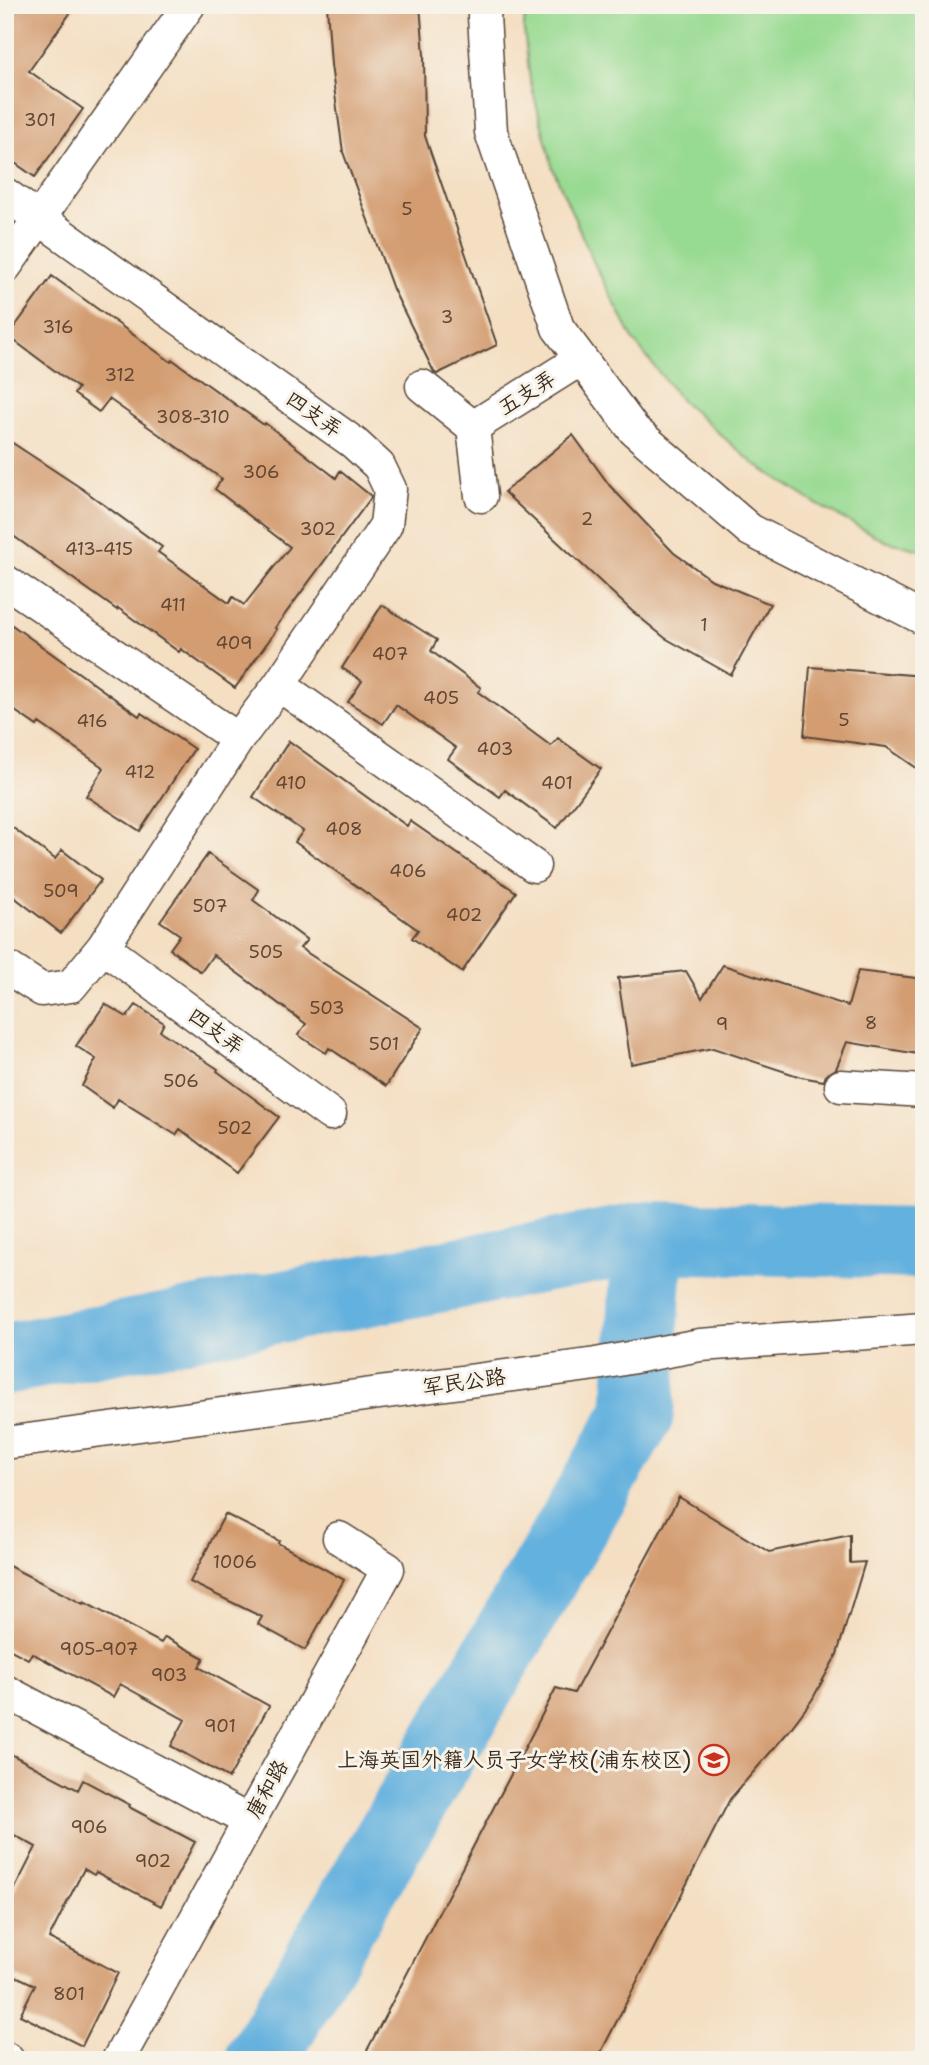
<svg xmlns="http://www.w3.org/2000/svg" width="929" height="2065" font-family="'Shantell Sans','LXGW WenKai TC',sans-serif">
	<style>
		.green { fill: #97da91; stroke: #698258; stroke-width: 2 }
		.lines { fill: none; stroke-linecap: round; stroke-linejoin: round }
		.river { stroke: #64b1de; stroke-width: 72 }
		.building { fill: #d39c71 }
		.street-casing { stroke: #574537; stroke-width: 35 }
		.street { stroke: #fff; stroke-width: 32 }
		.labels { text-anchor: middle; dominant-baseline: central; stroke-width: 6; stroke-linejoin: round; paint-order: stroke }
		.number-label { font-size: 18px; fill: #614633 }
		.street-label { font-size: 21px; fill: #3b2a1e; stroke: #f7f3e8 }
		.poi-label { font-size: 21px; fill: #3b2a1e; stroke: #f7f3e8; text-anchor: end }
	</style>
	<rect width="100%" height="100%" fill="#f7f3e8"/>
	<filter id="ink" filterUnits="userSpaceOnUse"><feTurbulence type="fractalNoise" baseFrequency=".0143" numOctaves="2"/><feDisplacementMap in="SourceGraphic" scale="14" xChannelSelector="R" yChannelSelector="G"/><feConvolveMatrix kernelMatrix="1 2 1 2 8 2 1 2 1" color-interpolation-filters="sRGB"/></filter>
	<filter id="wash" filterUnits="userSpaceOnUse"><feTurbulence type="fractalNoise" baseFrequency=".00686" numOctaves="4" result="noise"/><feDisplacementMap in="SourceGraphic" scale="28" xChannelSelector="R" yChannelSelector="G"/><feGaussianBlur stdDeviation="1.57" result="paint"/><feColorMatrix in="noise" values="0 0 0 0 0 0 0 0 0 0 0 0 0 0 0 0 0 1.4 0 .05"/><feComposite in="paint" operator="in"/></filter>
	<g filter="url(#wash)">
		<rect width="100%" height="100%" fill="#f4dfc3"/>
		<path class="green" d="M525 5H924L921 417 924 421V551L885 541 816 504 753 463 681 400 634 341 594 263 553 169 530 80 524 30Z"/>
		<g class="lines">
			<path class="river" d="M5 1359 648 1237 924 1243
				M261 2060 638 1414 648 1237"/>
		</g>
		<g id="blocks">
			<path class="building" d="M5 5H76L29 71 83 109 35 177 5 156Z
				M327 5H420L424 55 425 136 497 345 437 374 434 372 393 289 343 152 331 65Z
				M52 276 171 362 173 360 264 425 265 423 336 478 340 471 371 496 370 499 275 628 277 629 235 688 181 649 179 652 118 608 117 610 5 530V438L81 488 162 547 158 552 229 603 233 597 244 605 290 547 215 489 222 479 109 399 99 412 74 394 78 388 8 336Z
				M573 435 610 486 674 553 712 580 770 604 731 675 665 638 632 611 504 492Z
				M382 605 437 640 431 651 481 688 478 692 551 746 558 738 601 769 557 828 505 790 500 797 448 759 456 748 396 705 383 724 348 702 362 681 342 668Z
				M5 620 139 716 141 713 194 749 140 831 86 796 104 768 39 723 37 726 5 704Z
				M810 667 924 676V773L886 747 804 736Z
				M289 741 407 826 410 821 484 872 485 871 516 892 462 972 412 938 418 930 295 842 303 831 253 797Z
				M5 822 55 859 62 850 101 880 61 933 5 890Z
				M208 854 259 890 253 900 307 940 300 948 423 1028 386 1086 329 1048 326 1053 298 1035 306 1024 213 955 201 972 170 949 180 935 160 921Z
				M723 965 848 1006 858 971 924 979V1055L847 1042 836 1069 826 1075 824 1081 801 1077 713 1048 631 1064 618 978 686 971 702 998Z
				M105 1004 127 1017 136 1005 164 1023 160 1031 218 1069 217 1071 279 1117 237 1173 180 1129 176 1135 118 1099 113 1108 82 1086 96 1059 76 1046Z
				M679 1497 769 1552 850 1535V1563L865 1562 837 1654 812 1700 788 1732 730 1799 597 2060H362L556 1688 574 1693Z
				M225 1514 279 1541 278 1543 344 1580 305 1650 258 1624 262 1617 190 1582Z
				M5 1564 83 1604 84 1602 161 1643 165 1637 204 1658 199 1667 269 1706 229 1778 171 1746 185 1720 120 1684 113 1697 32 1653 28 1659 5 1647Z
				M5 1751 78 1790 83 1780 130 1805 129 1807 195 1842 161 1906 96 1872 94 1875 84 1869 49 1938 118 1973 82 2046 20 2015 35 1985 5 1971V1908L36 1847 5 1830Z"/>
		</g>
	</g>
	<g filter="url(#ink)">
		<use href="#blocks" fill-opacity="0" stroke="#574537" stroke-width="2"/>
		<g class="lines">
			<g class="street-casing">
				<path id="street" d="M486 5 484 16 491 132 558 328 634 430 750 530 924 619
					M5 194 354 443 379 466 390 489 386 525 279 685 238 739 103 947 71 986 42 990 5 966
					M5 267 189 5
					M422 386 473 427 481 496
					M473 427 581 359
					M5 581 238 739
					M279 685 534 866
					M103 947 330 1114
					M841 1086 924 1091
					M5 1443 596 1364 700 1345 924 1329
					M5 1691 249 1821
					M5 2058 8 2060
					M118 2060 388 1569 339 1538"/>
			</g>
			<use href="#street" class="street"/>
		</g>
	</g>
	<defs>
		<g id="school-ring" transform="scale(1.575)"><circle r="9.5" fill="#f7f3e8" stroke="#c8321e" stroke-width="1.5"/><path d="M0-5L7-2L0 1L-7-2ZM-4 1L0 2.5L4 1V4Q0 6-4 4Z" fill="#c8321e"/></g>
	</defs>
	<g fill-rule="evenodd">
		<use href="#school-ring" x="714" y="1760"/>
	</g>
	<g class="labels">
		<g class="number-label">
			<text x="40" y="120">301</text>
			<text x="407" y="209">5</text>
			<text x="447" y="317">3</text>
			<text x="58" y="327">316</text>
			<text x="120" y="375">312</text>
			<text x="193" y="417">308-310</text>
			<text x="261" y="472">306</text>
			<text x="587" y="519">2</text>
			<text x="318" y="529">302</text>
			<text x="99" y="549">413-415</text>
			<text x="173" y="605">411</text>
			<text x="704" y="625">1</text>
			<text x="234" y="643">409</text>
			<text x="390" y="654">407</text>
			<text x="441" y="698">405</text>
			<text x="844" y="720">5</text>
			<text x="92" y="721">416</text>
			<text x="495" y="749">403</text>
			<text x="140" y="772">412</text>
			<text x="291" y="783">410</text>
			<text x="557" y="783">401</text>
			<text x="344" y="829">408</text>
			<text x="408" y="871">406</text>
			<text x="61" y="891">509</text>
			<text x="210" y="906">507</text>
			<text x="464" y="915">402</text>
			<text x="266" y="952">505</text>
			<text x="327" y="1008">503</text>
			<text x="871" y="1023">8</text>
			<text x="722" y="1024">9</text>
			<text x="384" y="1044">501</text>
			<text x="181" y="1081">506</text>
			<text x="235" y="1128">502</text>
			<text x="235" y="1562">1006</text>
			<text x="99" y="1649">905-907</text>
			<text x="169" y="1675">903</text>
			<text x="220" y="1726">901</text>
			<text x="89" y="1827">906</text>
			<text x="153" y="1861">902</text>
			<text x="69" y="1994">801</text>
		</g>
		<g class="street-label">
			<text transform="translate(527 393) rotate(-32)">五支弄</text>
			<text transform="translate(314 414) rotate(35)">四支弄</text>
			<text transform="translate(216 1031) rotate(36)">四支弄</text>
			<text transform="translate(464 1382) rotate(-8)">军民公路</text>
			<text transform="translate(267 1789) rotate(-61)">唐和路</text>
		</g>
		<g class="poi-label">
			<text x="691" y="1760">上海英国外籍人员子女学校(浦东校区)</text>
		</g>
	</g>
	<rect width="929" height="2065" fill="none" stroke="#f7f3e8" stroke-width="28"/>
</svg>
